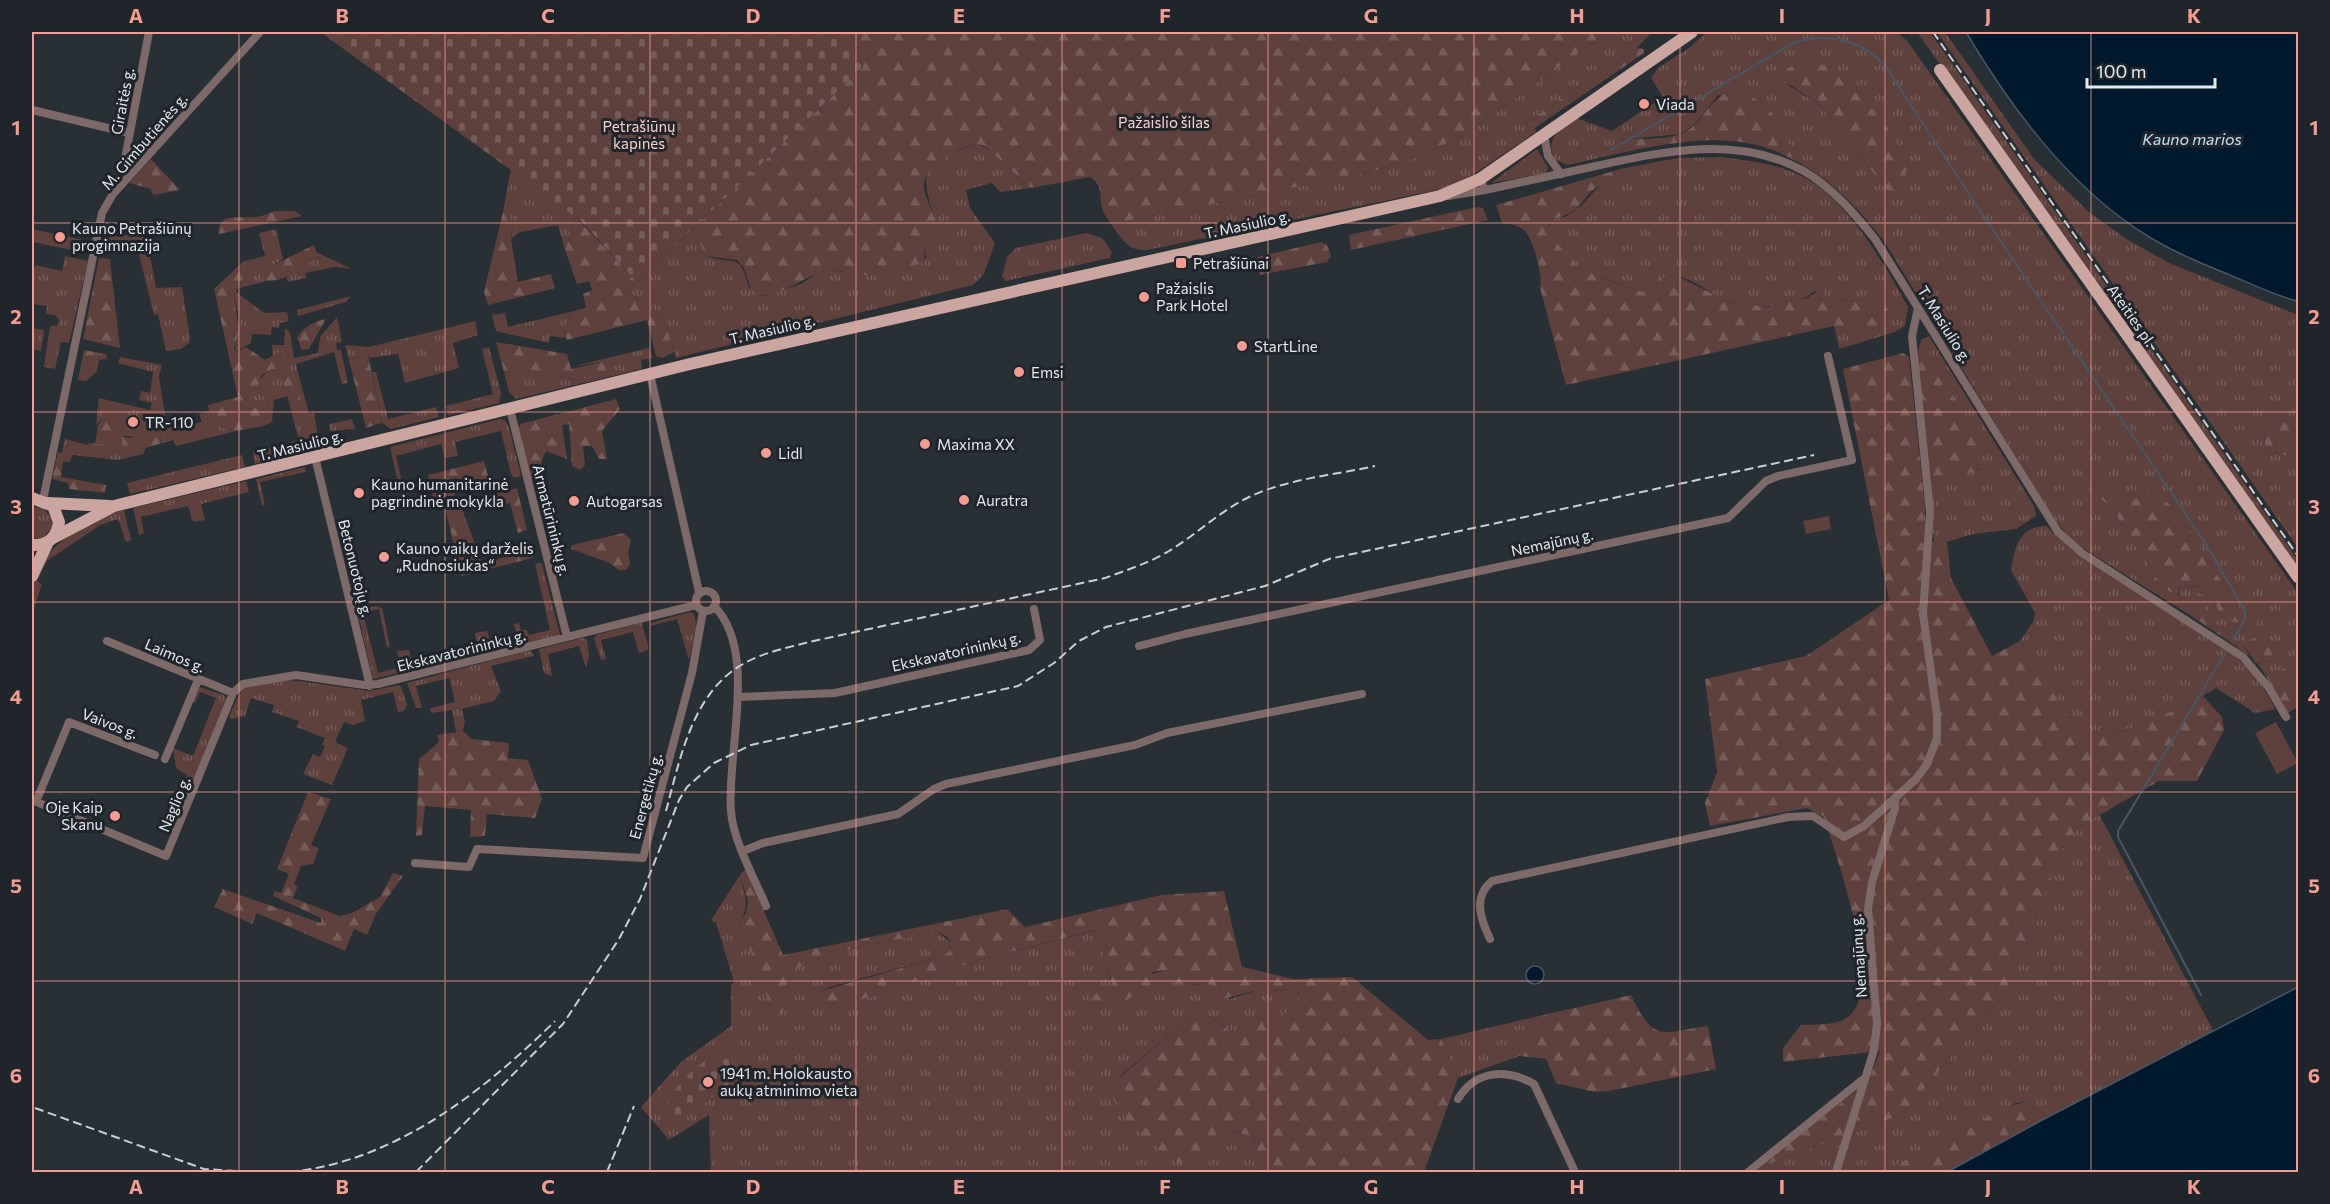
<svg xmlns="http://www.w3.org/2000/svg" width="2330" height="1204" font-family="Commissioner,sans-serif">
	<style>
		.grass { fill: url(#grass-tufts); fill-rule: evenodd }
		.forest { fill: url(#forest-firs) }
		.cemetery { fill: url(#cemetery-stones) }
		.pitch { fill: #5e403c }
		.water { fill: #00192d; stroke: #455767; stroke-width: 1.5 }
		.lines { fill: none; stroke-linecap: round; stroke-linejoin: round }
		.stream { stroke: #455767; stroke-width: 2 }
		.minor { stroke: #7d6a68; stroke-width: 8 }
		.primary { stroke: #cba5a0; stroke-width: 12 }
		.rail { stroke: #cacfd3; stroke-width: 2; stroke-dasharray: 9 4.5; stroke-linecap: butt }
		.grid { fill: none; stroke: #f59c92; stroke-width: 1.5; stroke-opacity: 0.55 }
		.poi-dot { fill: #f59c92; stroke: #1f252b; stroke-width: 2 }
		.labels { text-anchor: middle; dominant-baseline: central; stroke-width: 6; stroke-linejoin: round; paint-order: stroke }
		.street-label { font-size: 15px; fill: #e5e9ed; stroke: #1f252b }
		.poi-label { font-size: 15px; fill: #e5e9ed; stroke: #1f252b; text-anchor: start }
		.park-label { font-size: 15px; fill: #fcd0ca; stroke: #1f252b }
		.water-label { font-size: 16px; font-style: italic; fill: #bfe0fb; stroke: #1f252b }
		.neatline { fill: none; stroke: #f59c92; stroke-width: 2 }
		.grid-label { font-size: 20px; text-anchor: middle; font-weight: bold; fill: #f59c92 }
	</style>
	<defs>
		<pattern id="grass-tufts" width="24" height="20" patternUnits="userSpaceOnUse" patternTransform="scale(1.5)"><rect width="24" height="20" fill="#5e403c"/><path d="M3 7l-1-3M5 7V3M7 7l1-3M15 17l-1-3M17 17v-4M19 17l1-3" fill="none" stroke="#755c58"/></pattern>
		<pattern id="forest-firs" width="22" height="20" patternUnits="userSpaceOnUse" patternTransform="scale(1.5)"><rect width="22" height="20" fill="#5e403c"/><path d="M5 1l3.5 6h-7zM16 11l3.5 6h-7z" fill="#755c58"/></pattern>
		<pattern id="cemetery-stones" width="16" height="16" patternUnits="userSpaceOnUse" patternTransform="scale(1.5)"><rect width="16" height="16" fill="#5e403c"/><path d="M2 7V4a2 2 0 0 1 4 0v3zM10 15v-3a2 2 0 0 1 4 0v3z" fill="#755c58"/></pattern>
	</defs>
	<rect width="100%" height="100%" fill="#282f35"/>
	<path class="grass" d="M1608 32H1652L1637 48 1527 122 1528 127 1535 128 1536 132 1468 178 1442 189 1147 250C1127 251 1122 239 1111 224L1371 172 1412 159 1461 137Z
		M1707 32H1897L1908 42 2298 593V686L2285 668 2266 676 2257 663 2280 660 2242 643 2250 657 2227 640 2229 633 2191 609 2193 617 2092 554 2069 538 2052 516 1884 241C1857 207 1831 179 1792 159 1790 135 1775 119 1760 101L1718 95 1694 125 1680 134 1619 140 1614 143 1616 154 1568 165 1554 159C1545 137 1560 130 1576 118L1612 131 1663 97 1651 78 1658 68 1689 48ZM1783 82 1887 127 1894 199 1820 105ZM2135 500 2172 506 2240 609 2258 618 2223 620 2207 587 2180 586 2179 596 2152 580 2156 576 2111 507Z
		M1917 32H1930L2298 560V567Z
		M1937 32H1945L2034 159 2089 212 2125 238 2169 263 2298 315V419L2272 425 2264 437 2266 452 2298 457V548Z
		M976 144C992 146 1014 177 1031 188L1000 192 992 183 966 190 970 208 995 243 984 274 973 285 676 358 664 318 624 289 637 282 693 229 706 256C734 266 740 250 749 288L762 296 801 284 819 272 831 270 867 275 926 259 925 245 938 226C919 174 917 163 976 144Z
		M1537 149 1548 168 1546 173 1491 183Z
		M1721 157C1745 160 1770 163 1793 172 1844 192 1883 262 1908 307L1905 326 1895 332 1839 349 1836 334 1856 329H1884L1873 300 1826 301 1815 291C1795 308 1754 310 1729 302 1712 296 1693 277 1674 276 1661 276 1652 285 1642 292L1583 271 1561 252 1548 227 1554 219 1567 216 1582 205 1600 185 1611 183 1629 169 1624 168 1678 158Z
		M511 168 576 217 565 250 558 225 520 232 511 239 513 222 503 212Z
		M32 229 88 241 85 253 33 242 32 245Z
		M276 229 283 259 269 267 263 279 267 281 239 288 245 276 250 260 265 256 259 233Z
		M146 233 156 288 182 287 190 338 189 343 181 349 166 351 158 314 154 315 136 242 100 249 103 238Z
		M1086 233 1102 238 1112 252 1110 258 1006 281 1002 277 1007 257 1016 248Z
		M316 252 352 269 335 267 305 273 306 278 288 282 286 277 317 257Z
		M65 256 88 261 69 343 61 342 55 369 44 367 50 326 58 325 59 320 55 315 46 314 47 306 32 304V275L35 265 62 271Z
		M236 292 264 313 287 312 289 321 280 323 279 328 272 327 271 335 252 334 251 343 235 352 239 317 234 295Z
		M351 296 346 302 298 316 297 310Z
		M570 312 571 317 563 329 566 338 550 336 549 343 513 335 520 324Z
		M337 317 342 342 336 343 337 350H341L348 383 342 384 334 352 296 364 309 414 314 413 318 437 307 441V449L255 464 253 452 299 440 289 403 297 399 281 352 273 356 272 345H284L285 328 290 332 294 358 318 353 320 337Z
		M475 321 478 335 453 343 459 368 405 383 398 354 369 358 368 354 349 360 345 345 369 347Z
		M32 328 44 330 41 351 32 349Z
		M1929 336 2034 506 2036 516 2016 529 1973 534 1947 542H1934L1928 476 1968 474 1980 469 1922 339Z
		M489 347 501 393 499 403 448 415 446 406 493 394 482 349Z
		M649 348 653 358 641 360 642 369 516 399 509 392 504 372 528 369 576 380 606 361 570 367Z
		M94 352 106 354 107 359 99 360 97 371 86 381Z
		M120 357 162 365 159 376 167 428 202 422 236 431 176 446 173 440 162 443 160 431C127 439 129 442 104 418L96 425 99 398 150 410 152 403 139 400 141 391 150 393 153 372 118 363Z
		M272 369 280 370 288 396 274 400 272 422 264 426 269 404 265 398 257 407 247 409 240 405C253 394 258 377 272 369Z
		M372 372H376L388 419 436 407 439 417 391 429 382 423Z
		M352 419 355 429 330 431 329 424Z
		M500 419 505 420 509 427 521 476 514 478 511 474 501 431 455 442 458 456 445 458 441 444 396 456 408 508 403 504 390 447Z
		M65 439 88 445V443L112 444 123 439 121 451 146 448 143 454 118 460 72 455 70 462 56 461 58 452 62 453Z
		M242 455 245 467 130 494 127 483Z
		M305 467 306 472 260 482 265 505 262 506 256 479Z
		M246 481 249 492 201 504 205 520 193 522 188 506 141 517 144 533 139 535 133 508Z
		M32 507 43 508 52 518V528L43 538H32Z
		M124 510 131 540 126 542 118 519 100 525 47 561 37 581 42 584 32 615C32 606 30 595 32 587 38 548 89 518 124 510Z
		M2046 526 2073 551 2236 657C2253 672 2265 688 2275 709L2255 713 2216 688C2192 703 2122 738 2094 736 2086 735 2080 730 2073 726L2020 641 2033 622 2035 613 2011 570C2015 549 2018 526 2046 526Z
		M540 563 542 564 560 635 373 679 357 610 376 606 382 608 390 646 387 648 379 609 363 613 378 673 401 667 397 651 409 650 412 663 478 647 475 633 487 631 491 644 517 637 514 624 519 623 521 630H527L529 635 550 630 535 564Z
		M690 612 694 614 697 627 689 660 677 619 651 626 650 623Z
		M642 623 649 649 639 653 633 632 601 640 606 659 601 660 594 639 596 635Z
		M583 638 587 640 589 656 586 668 579 646 548 654 552 676 544 673 539 649Z
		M527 651H531L534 656 491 666 501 691 494 701 462 709 465 722 463 731 456 732 452 710 431 713 430 708 455 702 449 678 416 686 422 708H416L407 683Z
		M290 680 370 691 398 685 401 686 407 705 404 711 398 712 393 692 361 700 365 721 353 725 344 722 335 742 348 748 332 785 303 774 313 754 320 757 325 746 322 745 325 738 296 727 299 721 272 712 274 705 251 698 245 716 231 719 229 716 242 689 252 685Z
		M199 687 224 695 226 699 186 798 182 792 187 775 176 768 173 748 193 756 216 698 200 692 195 703 192 702Z
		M2099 814 2214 1032 2048 1117 2027 1102 2016 1103 1883 1172H1760L1758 1168 1903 1114 2008 989 2062 850 2077 828Z
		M740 875C745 896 751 907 738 925L757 965 772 1013 778 1015 783 1011C783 998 784 982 794 972 812 953 910 937 938 932L951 943 950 950 944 956 830 987 821 991 817 998 834 1009 976 961 1096 930 1104 933 1107 942 1103 959 1112 985 1167 970 1186 985 1211 984 1217 995 1230 999 1258 990 1297 991 1298 1001C1287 1017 1275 1018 1257 1017L1240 1033H1235L1204 1013 1194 1014 1120 1076 1105 1077 1229 1131 1255 1137 1259 1172H711L709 1115 669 1140 641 1107 681 1062 731 1026V985L734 982 716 923 711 920Z
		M1535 1017 1532 1032 1520 1056 1458 1078 1441 1039Z"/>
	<path class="forest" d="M851 32H1608L1461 137 1412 159 1371 172 1111 224C1109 220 1104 215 1103 211 1098 198 1105 186 1090 177L1031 188C1020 180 988 147 982 145 973 143 959 149 952 154 911 180 923 186 938 226L936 232 925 245 924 263C906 267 882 276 864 275 849 274 832 266 818 273 797 282 777 298 753 295L744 268 737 260 706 256 693 229 863 67Z
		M1637 48 1644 49V53L1535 128 1528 127 1527 122Z
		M1810 63 1833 66 1843 73 1887 127 1907 161 1903 201 1894 199 1820 105 1781 79C1784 65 1798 64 1810 63Z
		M1733 90C1741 93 1752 96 1759 101 1776 113 1791 139 1792 159 1737 128 1673 142 1616 154L1614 143 1619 140C1636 138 1666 140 1680 134 1703 126 1705 100 1733 90Z
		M151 159 180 190 153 195 151 189 129 183Z
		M1624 168 1629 169 1630 176 1626 182 1618 186C1612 184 1605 182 1599 186 1580 197 1584 212 1554 219L1548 226C1571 274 1596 275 1642 292L1662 277 1677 276 1731 303 1768 307 1807 298 1822 289 1826 301 1873 300 1888 309 1884 329H1856L1836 334 1834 326 1566 385 1540 288C1543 276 1534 240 1524 230 1518 225 1509 224 1502 223L1496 205Z
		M1477 207 1483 208 1488 220 1351 250 1349 235Z
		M275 211H295L302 216 219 234C216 211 242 219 256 217 263 216 269 213 275 211Z
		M503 212 513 222 511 239 518 282 551 274 555 288 488 305 484 292Z
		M576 217 637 282 625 290 664 318 674 352 662 358 656 356 647 320 567 340 563 329 571 317 570 312 586 308 583 294 592 290 589 281 577 284 565 250Z
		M1321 242 1327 245 1331 256 1327 262 1260 275 1257 257Z
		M314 245 318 257C303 266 280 287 262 279L269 267Z
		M99 258 110 259 120 348 83 339Z
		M250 260 245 276 234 295 239 332 234 349 236 352 246 347 265 360 281 351 287 359 298 399 289 403 280 370 272 369 262 375 256 389 240 405 247 409 257 407 265 398 269 404 264 426 236 431 202 422 199 414 209 411 208 405 238 397 214 289 244 261Z
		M505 313 508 327 520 324 513 335 496 331 492 315Z
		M326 319 309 349 302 350 297 338C302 328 314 321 326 319Z
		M1922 339 1980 445 1983 464C1973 479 1945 475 1928 476 1926 452 1911 355 1922 339Z
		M496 342 567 354 571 369 606 361 609 373 576 380 528 369 504 372Z
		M84 350 94 352 86 381 78 380Z
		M1903 353 1909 357 1925 506V541L1947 542 1951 578 1992 656 2020 641 2073 725C2080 730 2086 735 2094 736 2121 738 2178 708 2203 696L2222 717 2224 730 2197 781H2159L2077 828 2062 850 2008 989 1903 1114 1758 1168 1868 1081 1880 1051 1783 1062V1048L1801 1025C1817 1024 1841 1027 1853 1012 1880 978 1836 856 1824 817L1807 808 1710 826 1705 803 1717 772 1705 679 1806 656 1889 600 1843 369Z
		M368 354 382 423 366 428 349 360Z
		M616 399 620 409 602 431 607 459H599L592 446H583L585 465 580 470 572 466 569 424 562 425 567 459 546 451 542 460 540 479 532 481 518 431 520 424Z
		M104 418H113L126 429 124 437 130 438 160 431 162 443 139 450 121 451 123 439 112 444H95L98 425Z
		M2298 419V457L2266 452 2264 437 2272 425Z
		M56 461H63L61 477 106 485 105 493 69 489 68 483 52 479Z
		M484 461 489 480 470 484 453 477 455 495 434 502 428 475Z
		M2095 481 2135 500 2148 489 2172 506 2240 609 2258 618 2256 625 2223 620 2207 587 2180 586 2178 596 2152 581 2156 576 2111 507 2089 489Z
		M517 488 527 530 518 533 510 503 478 510 476 505 462 509 482 563 531 551 533 558 461 576 445 507Z
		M624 533 631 540 628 552 630 564 626 570H618L610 563 571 549 572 545Z
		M2196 593 2204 595V616L2229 633 2227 640 2193 617 2191 609Z
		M2262 635 2280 660 2256 663 2242 643Z
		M2285 668 2298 686V707L2286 714 2266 676Z
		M463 731 472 739 509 743 508 758 528 760 542 799 535 818 487 814 485 836 470 837 471 810 425 806 422 835 416 836 419 759 439 742 437 735Z
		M308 792 331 799 311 845 319 848 313 864 301 866 294 884 298 886 293 898 340 916 352 913 380 897 393 873 403 876 376 914 367 935 354 929 345 951 257 913 252 924 214 907 223 889 321 923V918L273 896 275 891 281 893 289 874 277 869Z
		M746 869 783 955 1007 909 1025 927 1161 895 1224 891 1242 967 1293 979 1352 977 1428 1040 1441 1039 1458 1078 1424 1172H1259L1255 1137 1230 1131 1220 1153 1179 1163C1147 1140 1114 1117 1105 1076H1121L1194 1014 1204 1013 1234 1033H1240L1257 1017C1275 1018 1287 1017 1298 1001L1297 991 1258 990 1223 999 1217 995 1211 984 1186 985 1174 983 1167 970 1152 972 1150 985 1127 1000 1098 1008 1090 1004 1091 997 1112 984 1103 959 1107 942 1104 933 1095 930 976 961 834 1009H823L817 998 821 991 944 956 950 950 951 943 946 936 938 932C910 937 812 953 794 972 784 982 783 998 783 1012L778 1015 772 1014 757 965 738 925 746 913 748 901 740 875Z
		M1631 995C1654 1043 1659 1033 1708 1026L1716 1069 1609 1091 1594 1092 1556 1083 1546 1059 1520 1056 1532 1032 1535 1017Z
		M2027 1102 2048 1117 1947 1172H1883L2009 1106Z"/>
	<path class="cemetery" d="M320 32H851L863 67 637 282 581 221Z
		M730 1045 736 1078 680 1122 667 1103C684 1074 702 1062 730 1045Z"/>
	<path class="pitch" d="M1829 516 1831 529 1806 534 1803 521Z
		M2276 722 2298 763 2277 774 2255 733Z"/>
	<path class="water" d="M1966 32H2298V301C2275 296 2252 284 2230 275 2203 264 2176 253 2151 238 2072 191 2012 110 1966 32Z
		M1526 975a9 9 0 1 1 18 0a9 9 0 1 1-18 0Z
		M2298 987V1172H1947L2048 1117Z"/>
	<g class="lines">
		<path class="stream" d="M1611 150 1793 43C1828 32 1858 39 1885 65L1976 205 2206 544 2245 611V618L2233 640
			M2201 995 2118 837V831L2225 653"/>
		<path class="minor" d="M32 110 129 133
			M1544 135 1548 156 1561 174
			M129 176 126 170 125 159 149 32
			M1480 179 1485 190C1522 182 1559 174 1596 166 1665 151 1737 135 1802 170 1832 187 1854 213 1875 239L2058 532 2082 553 2243 657 2269 688 2286 717
			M1448 196 1485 190
			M650 374 699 592
			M510 409 567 637
			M315 457 370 686
			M43 500 102 213 113 194 260 32
			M696 601a10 10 0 1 1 20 0a10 10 0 1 1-20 0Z
			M714 606C759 651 726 754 731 812 734 843 754 877 766 906
			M107 641 233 693
			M1139 646 1185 634 1728 518 1766 481 1778 476 1852 460 1828 356
			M738 697 835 693 1029 650 1040 640 1034 609
			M165 759 198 680
			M32 800 166 856 233 693 243 684 296 675 364 685 378 684 696 605
			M36 802 69 722 155 755
			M743 851 763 843 898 814 934 789 946 784 1135 745 1167 733 1362 694
			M415 863 469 867 477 849 643 858 692 673 703 611
			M1490 939C1480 918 1473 897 1492 881L1788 817 1813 816 1844 837 1864 826 1916 779 1927 764 1937 738V716L1923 614 1930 512 1912 336 1918 308
			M1458 1099C1476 1069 1507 1069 1534 1084L1575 1172
			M1748 1172 1862 1080
			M1836 1172 1874 1050 1877 1024 1868 909 1872 882 1895 808V798"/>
		<path class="primary" d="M1940 70 2298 577
			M32 498 53 506 59 522C57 538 47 546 32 545
			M48 503 110 506
			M53 538 114 506 690 364 1440 196 1480 179 1692 32
			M32 576 48 542"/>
		<path class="rail" d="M1933 32 2298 556
			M666 811C680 759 692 693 743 664 764 652 787 648 809 642L1105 578C1127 570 1149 563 1169 551 1197 534 1220 511 1249 497 1287 479 1334 475 1375 466
			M35 1108 204 1169 250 1172
			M289 1172C394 1162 483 1092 555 1021
			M416 1172 563 1024 619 939 640 899 679 800 687 787 714 763 751 745 1018 686 1054 663 1079 641 1106 627 1265 586 1329 559 1814 455
			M607 1172 634 1106"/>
	</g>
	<path class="grid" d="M239 32V1172M445 32V1172M650 32V1172M856 32V1172M1062 32V1172M1268 32V1172M1474 32V1172M1680 32V1172M1885 32V1172M2091 32V1172M32 223H2298M32 412H2298M32 602H2298M32 792H2298M32 981H2298"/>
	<g class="poi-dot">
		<circle cx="1644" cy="104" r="6"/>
		<circle cx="60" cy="237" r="6"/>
		<rect x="1175" y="257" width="12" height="12" rx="3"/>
		<circle cx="1144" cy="297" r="6"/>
		<circle cx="1242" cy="346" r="6"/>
		<circle cx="1019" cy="372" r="6"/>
		<circle cx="133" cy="422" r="6"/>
		<circle cx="925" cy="444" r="6"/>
		<circle cx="766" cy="453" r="6"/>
		<circle cx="359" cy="493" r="6"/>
		<circle cx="964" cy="500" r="6"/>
		<circle cx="574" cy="501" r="6"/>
		<circle cx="384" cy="557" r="6"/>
		<circle cx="115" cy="816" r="6"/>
		<circle cx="708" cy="1082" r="6"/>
	</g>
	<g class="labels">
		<g class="street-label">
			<text transform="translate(122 101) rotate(-79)">Giraitės g.</text>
			<text transform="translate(144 141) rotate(-49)">M. Gimbutienės g.</text>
			<text transform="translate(1247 224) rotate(-12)">T. Masiulio g.</text>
			<text transform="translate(2132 315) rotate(55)">Ateities pl.</text>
			<text transform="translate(1945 324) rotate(58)">T. Masiulio g.</text>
			<text transform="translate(772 329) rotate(-13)">T. Masiulio g.</text>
			<text transform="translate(300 445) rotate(-14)">T. Masiulio g.</text>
			<text transform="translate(552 520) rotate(76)">Armatūrininkų g.</text>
			<text transform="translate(1552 542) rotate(-12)">Nemajūnų g.</text>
			<text transform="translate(356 568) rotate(76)">Betonuotojų g.</text>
			<text transform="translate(461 650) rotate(-14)">Ekskavatorininkų g.</text>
			<text transform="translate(956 651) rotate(-13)">Ekskavatorininkų g.</text>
			<text transform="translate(175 655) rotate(23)">Laimos g.</text>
			<text transform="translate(110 723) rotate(21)">Vaivos g.</text>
			<text transform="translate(645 796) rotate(-75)">Energetikų g.</text>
			<text transform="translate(174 804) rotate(-67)">Naglio g.</text>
			<text transform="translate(1858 956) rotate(-94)">Nemajūnų g.</text>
		</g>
		<g class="poi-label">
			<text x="1656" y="104">Viada</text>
			<text x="72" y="228">Kauno Petrašiūnų<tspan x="72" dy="17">progimnazija</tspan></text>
			<text x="1193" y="263">Petrašiūnai</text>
			<text x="1156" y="288">Pažaislis<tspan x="1156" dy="17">Park Hotel</tspan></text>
			<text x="1254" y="346">StartLine</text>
			<text x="1031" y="372">Emsi</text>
			<text x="145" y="422">TR-110</text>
			<text x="937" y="444">Maxima XX</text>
			<text x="778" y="453">Lidl</text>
			<text x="371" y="484">Kauno humanitarinė<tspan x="371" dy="17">pagrindinė mokykla</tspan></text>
			<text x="976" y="500">Auratra</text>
			<text x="586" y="501">Autogarsas</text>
			<text x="396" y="548">Kauno vaikų darželis<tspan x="396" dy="17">„Rudnosiukas“</tspan></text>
			<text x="103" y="807" text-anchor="end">Oje Kaip<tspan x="103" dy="17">Skanu</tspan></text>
			<text x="720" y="1073">1941 m. Holokausto<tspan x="720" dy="17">aukų atminimo vieta</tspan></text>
		</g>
		<g class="park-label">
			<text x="1164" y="122">Pažaislio šilas</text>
			<text x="639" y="126">Petrašiūnų<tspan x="639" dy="17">kapinės</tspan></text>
		</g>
		<g class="water-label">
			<text x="2192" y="138">Kauno marios</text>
		</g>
	</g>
	<rect width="2330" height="1204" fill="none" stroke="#1f252b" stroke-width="66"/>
	<path d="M2087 78v9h128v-9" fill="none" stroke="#e5e9ed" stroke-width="3"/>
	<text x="2096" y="78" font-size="18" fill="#e5e9ed" stroke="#1f252b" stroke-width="4.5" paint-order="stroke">100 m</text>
	<rect x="33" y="33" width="2264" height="1138" class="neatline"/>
	<g class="grid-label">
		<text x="136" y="23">A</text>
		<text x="342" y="23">B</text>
		<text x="548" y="23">C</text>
		<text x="753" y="23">D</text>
		<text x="959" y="23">E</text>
		<text x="1165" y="23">F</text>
		<text x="1371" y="23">G</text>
		<text x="1577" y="23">H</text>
		<text x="1782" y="23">I</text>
		<text x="1988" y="23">J</text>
		<text x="2194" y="23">K</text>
		<text x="16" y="135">1</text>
		<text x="2314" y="135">1</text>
		<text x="16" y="324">2</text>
		<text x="2314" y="324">2</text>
		<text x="16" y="514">3</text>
		<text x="2314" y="514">3</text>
		<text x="16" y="704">4</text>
		<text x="2314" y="704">4</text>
		<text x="16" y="893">5</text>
		<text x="2314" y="893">5</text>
		<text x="16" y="1083">6</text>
		<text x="2314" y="1083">6</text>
		<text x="136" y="1194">A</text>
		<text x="342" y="1194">B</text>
		<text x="548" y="1194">C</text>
		<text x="753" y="1194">D</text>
		<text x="959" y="1194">E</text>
		<text x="1165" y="1194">F</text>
		<text x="1371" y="1194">G</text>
		<text x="1577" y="1194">H</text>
		<text x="1782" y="1194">I</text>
		<text x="1988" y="1194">J</text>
		<text x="2194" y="1194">K</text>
	</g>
</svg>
